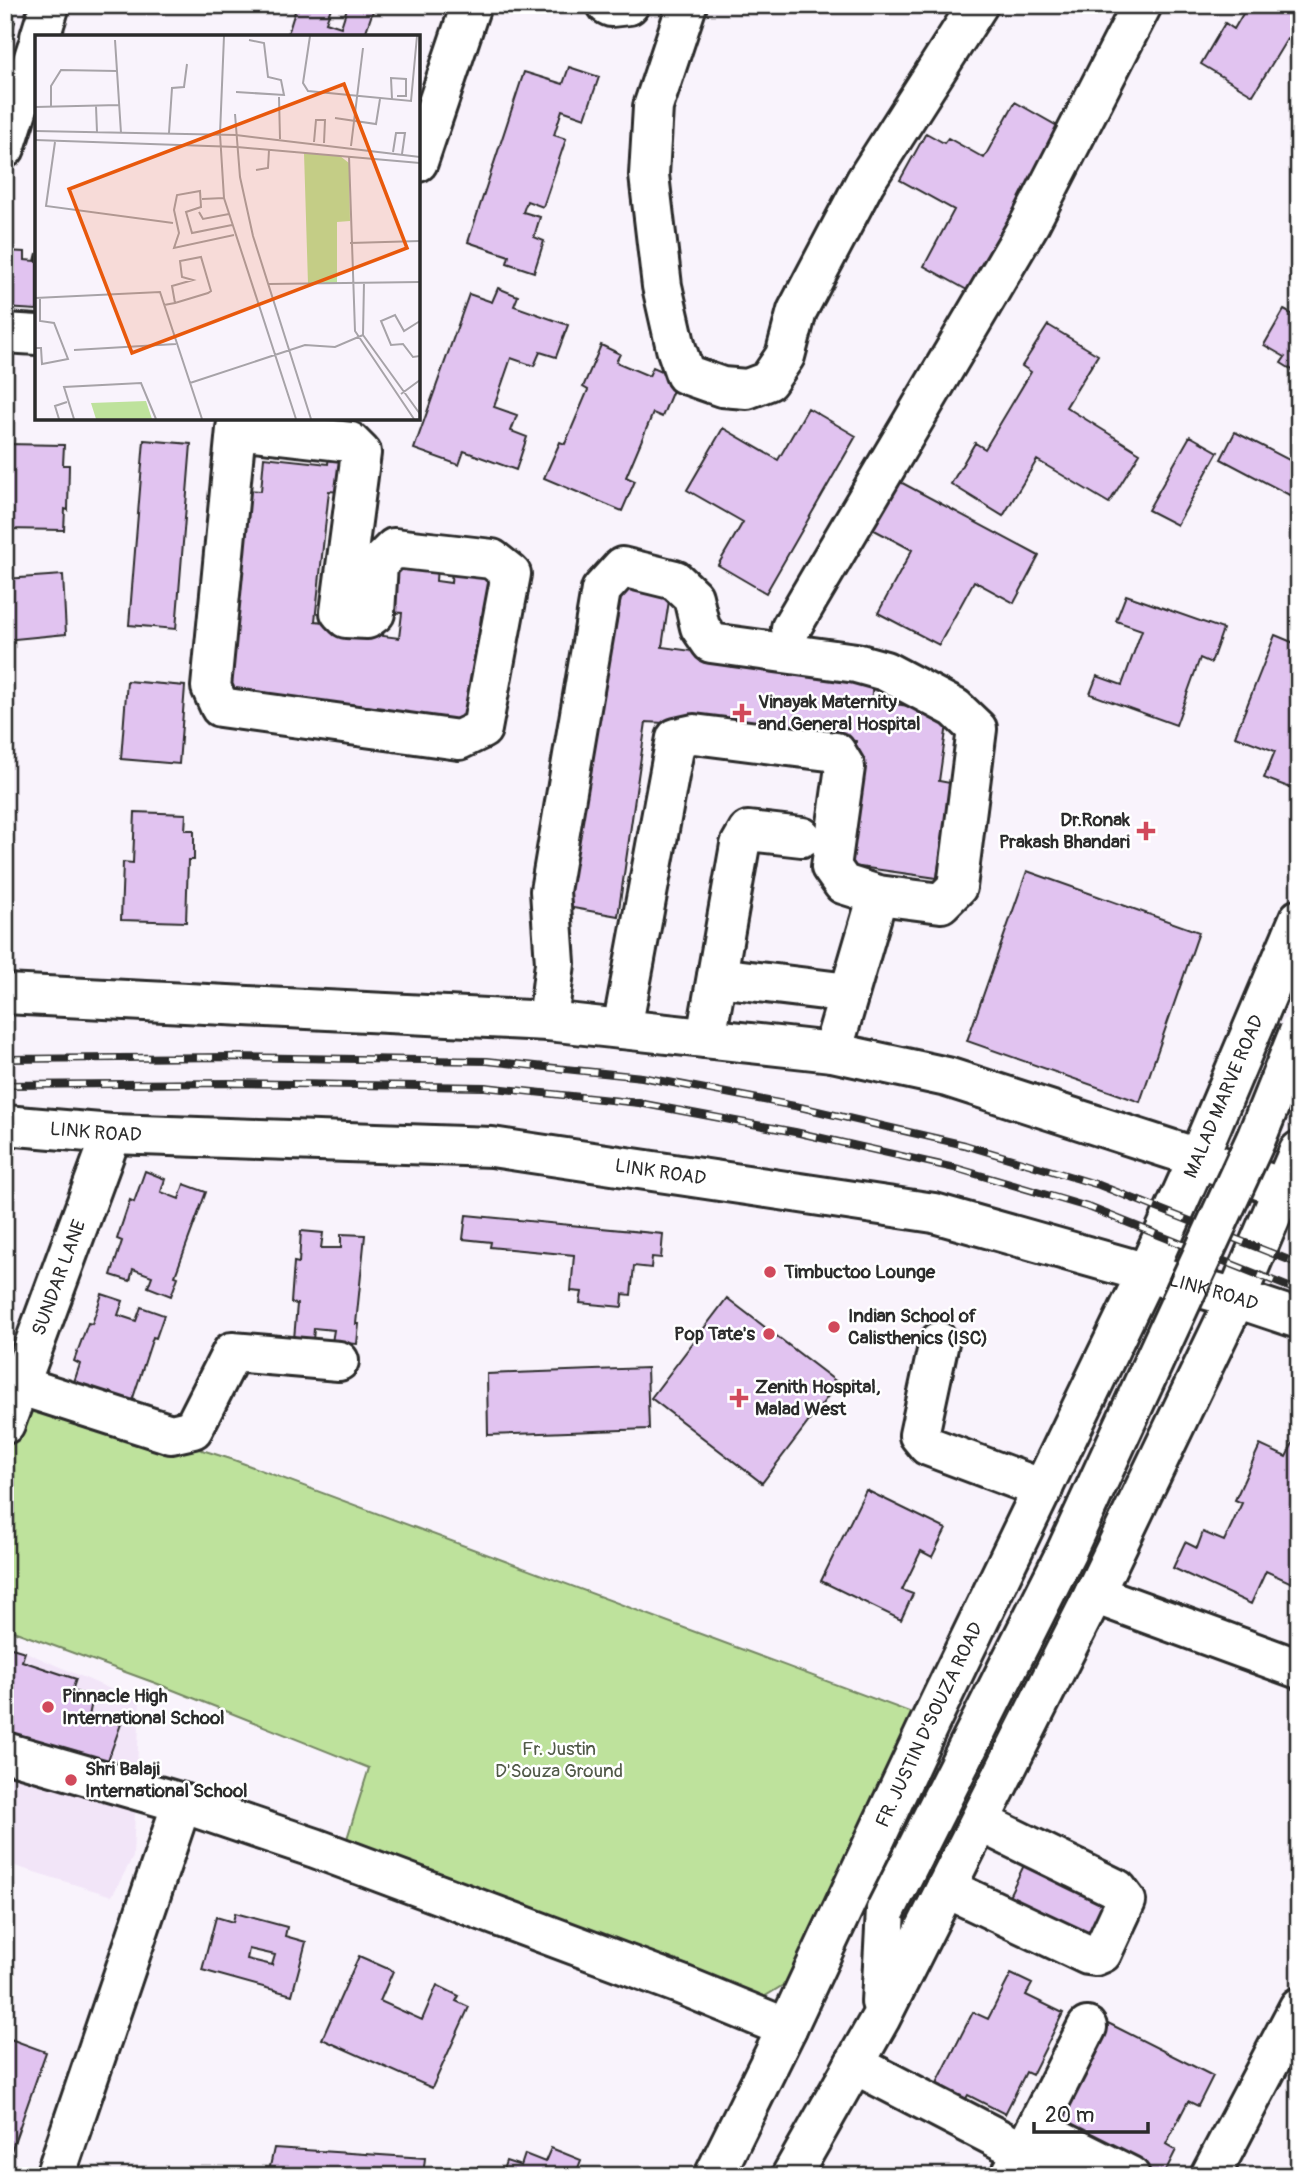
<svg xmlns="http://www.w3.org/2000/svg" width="1304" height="2181" font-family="Pangolin,sans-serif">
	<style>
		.built { fill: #f2e5f8 }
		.green { fill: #bee29c; stroke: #748664; stroke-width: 2 }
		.building { fill: #e1c3f0; stroke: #2b2b2b; stroke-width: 2; fill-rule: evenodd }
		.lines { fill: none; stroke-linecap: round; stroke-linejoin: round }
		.minor-casing { stroke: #2b2b2b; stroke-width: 44 }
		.major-casing { stroke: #2b2b2b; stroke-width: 44 }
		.minor { stroke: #fff; stroke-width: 38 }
		.major { stroke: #fff; stroke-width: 38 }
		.rail-casing { stroke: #2b2b2b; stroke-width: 8 }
		.rail { stroke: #fff; stroke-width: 5; stroke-dasharray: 16; stroke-linecap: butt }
		.major-bridge-casing { stroke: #2b2b2b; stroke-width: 44; stroke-linecap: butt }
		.major-bridge { stroke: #fff; stroke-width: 38 }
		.poi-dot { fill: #d1495b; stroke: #fff; stroke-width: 2.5 }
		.labels { text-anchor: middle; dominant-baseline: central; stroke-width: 5; stroke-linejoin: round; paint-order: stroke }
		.poi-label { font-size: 19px; font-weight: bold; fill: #2b2b2b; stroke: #fff; text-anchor: start }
		.street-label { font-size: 19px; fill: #2b2b2b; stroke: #fff }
		.park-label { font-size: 19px; fill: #505947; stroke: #fff }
		.inset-road { fill: none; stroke: #a7a3a8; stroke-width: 2 }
		.view { fill: #e8590c; fill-opacity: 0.15; stroke: #e8590c; stroke-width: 3.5 }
		.inset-edge { fill: none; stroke: #2b2b2b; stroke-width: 3.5 }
	</style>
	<rect width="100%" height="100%" fill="#f9f3fc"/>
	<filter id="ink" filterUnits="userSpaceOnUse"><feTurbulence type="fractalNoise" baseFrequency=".0143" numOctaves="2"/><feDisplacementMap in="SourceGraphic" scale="14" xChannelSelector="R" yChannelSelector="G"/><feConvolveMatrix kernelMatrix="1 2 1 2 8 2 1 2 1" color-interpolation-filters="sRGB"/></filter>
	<g filter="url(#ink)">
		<path class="built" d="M5 1643 140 1702 133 1857 112 1896 5 1863Z"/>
		<path class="green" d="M13 1400 170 1440 234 1460 931 1720 817 1964 743 2010 341 1858 369 1768 158 1684 5 1628V1424Z"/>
		<path class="building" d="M297 5H332L326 22 341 27 348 5H375L364 37H287Z
			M1248 5H1299V46L1287 39 1253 95 1201 64 1225 23 1234 29Z
			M5 19 15 22 9 39 7 38 5 43Z
			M569 67 599 77 585 118 562 110 554 135 566 139 543 207 527 201 523 212 540 217 534 237 544 241 534 272 507 263 509 256 468 242 524 72 563 84Z
			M1015 102 1066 131 976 295 924 266 954 210 900 180 926 133 944 143 948 138 984 158Z
			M5 251 25 252V260L35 261 37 253V310L5 308Z
			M498 288 518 296 514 306 568 325 556 357 540 352 534 366 511 358 494 407 517 415 511 431 527 437 516 470 464 451 459 465 414 449 469 294 492 302Z
			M1284 310 1299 318V374L1281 363 1285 357 1264 345Z
			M1048 325 1098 355 1066 407 1140 453 1109 503 1037 460 1003 516 951 484 975 443 985 449 1031 372 1022 366Z
			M601 345 620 354 616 362 649 376 653 367 678 378 662 417 653 413 626 477 635 481 622 511 544 478 560 442 565 444 588 390 583 387Z
			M808 408 856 436 766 593 718 565 743 522 687 490 723 428 778 460Z
			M1235 432 1299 465V500L1221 459Z
			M1190 436 1218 452 1177 525 1148 510Z
			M144 440 191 444 176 629 129 625Z
			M5 444 64 445 63 465H69L68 510 65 509 64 530 6 529Z
			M329 455 356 458 352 493 329 491 315 621 384 628 383 636 399 638 402 613 391 612 396 562 437 566 436 581 451 583 452 568 491 571 489 617 481 616 468 727 382 718 383 708 329 702 328 712 225 702 247 490 261 491 264 457 328 464Z
			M891 477 1039 556 1014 603 974 581 939 645 878 613 912 550 865 525Z
			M63 575 66 634 5 640V579Z
			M623 587 670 594 662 647 874 676 871 701 924 708 923 714 948 717 939 781 950 783 937 878 839 864 856 741 763 728 646 722 618 916 562 906Z
			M1126 595 1223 629 1211 663 1200 658 1176 725 1090 694 1097 676 1122 685 1142 630 1116 621Z
			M1275 635 1299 645V791L1264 778 1275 751 1235 736Z
			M127 681 185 686 179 764 121 759Z
			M135 812 186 814 185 830H194V860H188L186 922 121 920 123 862 133 863Z
			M1027 871 1199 932 1140 1102 967 1041Z
			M145 1171 165 1179 161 1192 179 1199 184 1184 206 1192 175 1276 178 1277 171 1296 148 1287 152 1276 133 1269 130 1281 111 1275 122 1241 117 1239 130 1200 134 1202Z
			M466 1215 663 1234 661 1258 652 1257 651 1268 634 1266 631 1295 623 1294 622 1307 580 1303 582 1292 571 1291 574 1255 490 1247 491 1242 463 1239Z
			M301 1231 323 1233 321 1248H341V1234L365 1235 356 1324H359L357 1344 332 1342 334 1330 314 1328 313 1341 294 1339 297 1304 291 1303 294 1262 299 1263Z
			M102 1294 123 1301 118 1315 136 1321 141 1307 164 1315 156 1338 153 1337 133 1398 135 1399 129 1417 69 1397 80 1364 74 1361 88 1323 92 1324Z
			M727 1298 838 1383 762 1483 651 1398Z
			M647 1368 649 1429 488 1435 487 1374Z
			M1299 1431V1578L1296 1585 1266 1571 1251 1604 1173 1568 1185 1542 1197 1548 1203 1532 1224 1541 1242 1503 1235 1500 1260 1445 1286 1457Z
			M866 1490 946 1529 932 1557 921 1551 902 1590 913 1594 901 1620 821 1581Z
			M5 1646 25 1652 22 1661 76 1679 72 1691 93 1697 89 1716 121 1724 108 1760 87 1757 5 1732Z
			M1030 1853 1116 1895 1091 1948 1004 1906Z
			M235 1913 287 1927 285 1936 306 1942 292 1995 202 1970 216 1917 233 1922ZM249 1949 275 1955 272 1965 247 1959Z
			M359 1956 393 1971 380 2001 422 2020 437 1985 459 1996 456 2001 469 2007 432 2088 322 2039Z
			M1011 1974 1032 1984 1026 1995 1063 2013 1032 2075 1026 2072 1005 2114 968 2095 964 2102 935 2087 973 2012 988 2019Z
			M1104 2021 1213 2076 1198 2106 1188 2101 1166 2144 1176 2150 1163 2176H1142L1049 2129Z
			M5 2037 46 2052 9 2157 5 2156Z
			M274 2148 425 2158 423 2176H268Z
			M551 2148 581 2160 575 2176H501L506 2161 521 2166 525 2154 545 2162Z"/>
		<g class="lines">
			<g class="minor-casing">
				<g id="minor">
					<path d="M607 5 611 7 629 5"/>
					<path d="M687 5 653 107 649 175 662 286 676 348 685 374 722 387 747 389 768 381 785 356 797 311 865 182 978 5"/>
					<path d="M40 37 50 5"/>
					<path d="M5 148 37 48"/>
					<path d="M418 162 471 5"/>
					<path d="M5 333 37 335"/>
					<path d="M236 429 350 442 361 453 340 612 346 618 367 619 375 613 378 564 394 548 492 559 511 574 482 729 459 740 220 707 211 687 236 429 238 418"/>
					<path d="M791 628 1030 223 1142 5"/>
					<path d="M717 977 849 993"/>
					<path d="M548 1021 555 963 550 891 601 590 622 567 675 580 693 597 700 627 711 643 856 663 885 671 955 708 977 729 957 887 941 903 878 895 843 884 831 867 845 767 836 752 694 734 676 738 622 1029"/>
					<path d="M706 1038 740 845 748 831 802 837"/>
					<path d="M832 1052 878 895"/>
					<path d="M939 1342 919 1435 928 1446 1043 1489"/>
					<path d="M18 1385 171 1434 193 1429 232 1352 339 1361"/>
					<path id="s1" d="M5 1424 112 1134"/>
					<path d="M1094 1594 1299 1669"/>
					<path d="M5 1752 182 1803 315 1848 682 1985 787 2028"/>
					<path d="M946 1888 1088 1955 1095 1956 1102 1953 1126 1901 1117 1889 980 1822"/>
					<path d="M854 2064 1024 2152 1065 2176"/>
					<path d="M1036 2129 1130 2176"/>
					<path d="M55 2176 182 1803"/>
					<path d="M1010 2176 1030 2140 1087 2027"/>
					<path d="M1210 2176 1299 2007"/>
				</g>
			</g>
			<g class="major-casing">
				<g id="major">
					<path d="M5 994 548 1021 832 1052 947 1077 1198 1158 1299 1194"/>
					<path id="s2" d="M5 1125 112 1134 492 1147 934 1213 1236 1298 1299 1319"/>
					<path d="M881 2002 886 1910"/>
					<path id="s3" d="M714 2176 787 2028 931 1720 1146 1274 1198 1158 1299 919"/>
					<path d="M791 2176 880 2019 1094 1594 1236 1298 1299 1151"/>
				</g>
			</g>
			<use href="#minor" class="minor"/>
			<use href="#major" class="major"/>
			<g class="rail-casing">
				<path id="rail" d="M5 1059 231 1057 487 1061 642 1077 800 1107 965 1145 1099 1185 1299 1264
					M5 1085 231 1083 485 1087 639 1103 795 1132 959 1169 1091 1208 1299 1291"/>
			</g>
			<use href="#rail" class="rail"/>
			<g class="major-bridge-casing">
				<path id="major-bridge" d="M886 1910 1066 1552 1256 1139 1299 1032"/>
			</g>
			<use href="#major-bridge" class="major-bridge"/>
		</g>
	</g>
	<g class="poi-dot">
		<path d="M738.5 702.5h7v7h7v7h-7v7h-7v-7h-7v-7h7z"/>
		<path d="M1142.5 820.5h7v7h7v7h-7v7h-7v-7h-7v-7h7z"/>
		<circle cx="770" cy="1272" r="7"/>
		<circle cx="834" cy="1327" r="7"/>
		<circle cx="769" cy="1334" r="7"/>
		<path d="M735.5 1387.5h7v7h7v7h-7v7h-7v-7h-7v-7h7z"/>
		<circle cx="48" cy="1707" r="7"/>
		<circle cx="71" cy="1780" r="7"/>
	</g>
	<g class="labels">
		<g class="poi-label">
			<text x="758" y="702">Vinayak Maternity<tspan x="758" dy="22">and General Hospital</tspan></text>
			<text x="1130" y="820" text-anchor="end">Dr.Ronak<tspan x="1130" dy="22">Prakash Bhandari</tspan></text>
			<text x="784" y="1272">Timbuctoo Lounge</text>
			<text x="848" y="1316">Indian School of<tspan x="848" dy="22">Calisthenics (ISC)</tspan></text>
			<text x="755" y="1334" text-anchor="end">Pop Tate's</text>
			<text x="755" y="1387">Zenith Hospital,<tspan x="755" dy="22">Malad West</tspan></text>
			<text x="62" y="1696">Pinnacle High<tspan x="62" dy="22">International School</tspan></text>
			<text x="85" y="1769">Shri Balaji<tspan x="85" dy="22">International School</tspan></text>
		</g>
		<g class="street-label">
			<text stroke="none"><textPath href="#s3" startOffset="1194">MALAD MARVE ROAD</textPath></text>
			<text stroke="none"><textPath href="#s2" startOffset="91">LINK ROAD</textPath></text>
			<text stroke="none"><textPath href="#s2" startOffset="658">LINK ROAD</textPath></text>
			<text stroke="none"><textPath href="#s1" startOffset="156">SUNDAR LANE</textPath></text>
			<text stroke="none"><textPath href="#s2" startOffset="1225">LINK ROAD</textPath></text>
			<text stroke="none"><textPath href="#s3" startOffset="500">FR. JUSTIN D'SOUZA ROAD</textPath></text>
		</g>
		<g class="park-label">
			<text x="559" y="1749">Fr. Justin<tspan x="559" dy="22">D'Souza Ground</tspan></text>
		</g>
	</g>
	<g transform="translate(35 35)">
		<rect width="385" height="385" fill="#f9f3fc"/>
		<path d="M269 118 305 121 314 128 315 186 302 187V248L273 249ZM111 366 117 384H61L56 368Z" fill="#bee29c"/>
		<path class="inset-road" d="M189 1 185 99 189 163 261 384M275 1 268 48 273 56 376 66 382 1M80 5 86 98M201 57 249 60 246 45 233 42 229 8 214 5M244 62 245 104M357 64 356 43 371 44V61H362M61 71 62 97M0 72 84 70M16 72V51L26 35 82 36M200 79 205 142 218 201 276 384M300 83 341 89 345 64M0 96 201 100 385 122M134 98 137 53 149 52 152 29M0 105 202 112 385 128M20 107 11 171 138 188M279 107 281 85H290L289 108M316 111 328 13M358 117 361 98H370L367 119M314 121 320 296 379 384M221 135 233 133 234 115M167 164 189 163M164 177 168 184 194 179M197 190 157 198 151 177 166 172 165 156 142 160 139 175 144 198 139 213 199 200M315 208 385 206M329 247 328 300 385 379M234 249 385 247M0 263 125 257 167 384M129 270 140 268 173 258 176 256 166 222 145 226 147 242 158 245 137 251 140 268M385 286 369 296 360 280 346 286 356 310 368 309 378 322 385 321M0 313H6L7 329 33 324 19 288 5 286V263M39 315 141 309M155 348 270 310 300 312 328 300M366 359 385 345M24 384 20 371 32 367M39 384 29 352 106 348 121 384"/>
		<path class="view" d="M309 49 372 213 97 318 34 154Z"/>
		<rect width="385" height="385" class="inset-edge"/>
	</g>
	<rect width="1304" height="2181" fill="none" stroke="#fff" stroke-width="28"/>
	<rect x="14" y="14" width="1276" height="2153" fill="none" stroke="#2b2b2b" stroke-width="2.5" filter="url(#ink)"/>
	<path d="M1034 2122v10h114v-10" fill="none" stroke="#2b2b2b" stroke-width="3.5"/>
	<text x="1045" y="2122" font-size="21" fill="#2b2b2b" stroke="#ffffff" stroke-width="5" paint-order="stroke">20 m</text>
</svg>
